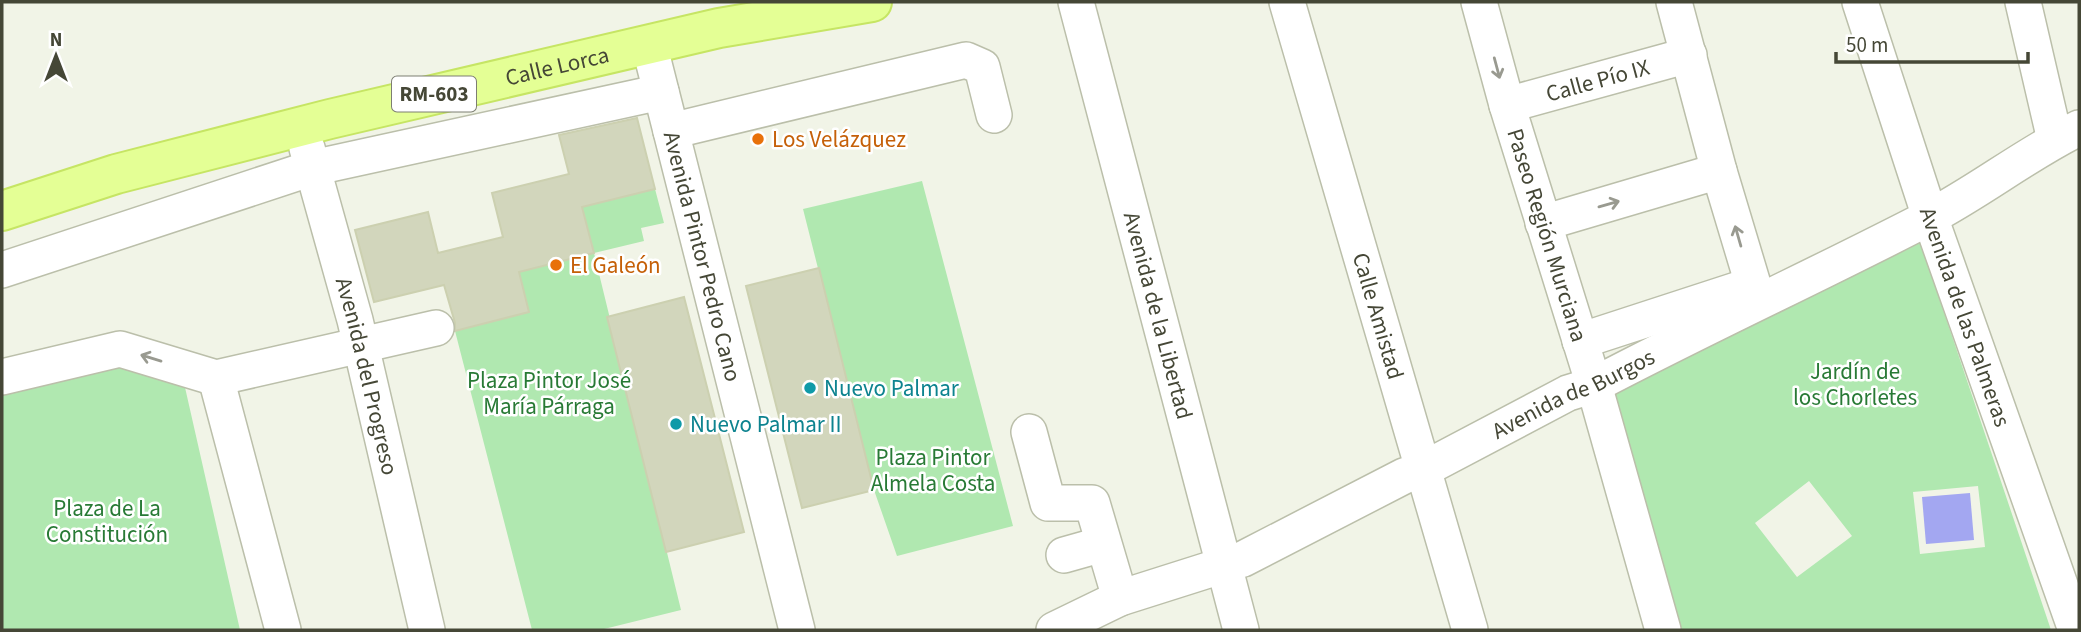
<svg xmlns="http://www.w3.org/2000/svg" width="2081" height="632" font-family="'Source Sans 3',sans-serif">
	<style>
		.green { fill: #b0e8b0; fill-rule: evenodd }
		.water { fill: #a3a7f1 }
		.building { fill: #d2d6bc; stroke: #ccd0b0; stroke-width: 2 }
		.lines { fill: none; stroke-linecap: round; stroke-linejoin: round }
		.minor-casing { stroke: #bbbfaa; stroke-width: 38 }
		.major-casing { stroke: #c6e564; stroke-width: 42 }
		.minor { stroke: #fff; stroke-width: 35 }
		.major { stroke: #e4ff95; stroke-width: 38 }
		.oneway { stroke: #999a90 }
		.food-dot { fill: #e8710a; stroke: #fff; stroke-width: 2.5 }
		.culture-dot { fill: #0f9aa8; stroke: #fff; stroke-width: 2.5 }
		.labels { text-anchor: middle; dominant-baseline: central; stroke-width: 5; stroke-linejoin: round; paint-order: stroke }
		.shield { fill: #fff; stroke: #7d7e72; stroke-width: 2 }
		.shield-label { font-size: 21px; font-weight: bold; fill: #454736 }
		.street-label { font-size: 23px; fill: #454736; stroke: #fff }
		.food-label { font-size: 23px; fill: #c56008; stroke: #fff; text-anchor: start }
		.park-label { font-size: 23px; fill: #287a35; stroke: #fff }
		.culture-label { font-size: 23px; fill: #0d838f; stroke: #fff; text-anchor: start }
	</style>
	<rect width="100%" height="100%" fill="#f1f4e7"/>
	<path class="green" d="M922 181 1013 526 897 556 874 490 803 209Z
		M655 189 664 223 641 228 644 241 594 253 681 610 600 630H532L455 331 529 312 519 272 582 207Z
		M1917 232 2051 630H1682L1609 386ZM1809 481 1852 536 1797 577 1755 523ZM1978 486 1985 547 1920 554 1913 492Z
		M122 359 184 383 240 630H2V387Z"/>
	<path class="water" d="M1970 493 1974 540 1926 544 1922 497Z"/>
	<path class="building" d="M637 118 655 189 582 207 594 253 519 272 529 312 455 331V323L444 285 374 302 355 230 428 212 438 253 503 237 492 193 569 174 559 135Z
		M819 268 874 490 802 508 746 286Z
		M684 297 744 532 666 552 607 317Z"/>
	<g class="lines">
		<g class="minor-casing">
			<g id="minor">
				<path id="s1" d="M1076 2 1241 630"/>
				<path id="s2" d="M1287 2 1470 630"/>
				<path id="s3" d="M1479 2 1507 105 1594 385 1663 630"/>
				<path d="M1674 2 1719 171 1758 301"/>
				<path id="s4" d="M1860 2 1930 217 2076 630"/>
				<path d="M2023 2 2055 140"/>
				<path id="s5" d="M649 44 797 630"/>
				<path id="s6" d="M1507 105 1689 55"/>
				<path d="M671 131 966 60 982 67 994 115"/>
				<path id="s7" d="M307 148 355 320 427 630"/>
				<path d="M1543 223 1719 171"/>
				<path d="M2 270 312 168 661 92"/>
				<path d="M1580 341 1749 286"/>
				<path d="M2 377 120 349 216 378 436 328"/>
				<path d="M216 378 283 630"/>
				<path d="M1029 432 1048 503H1092L1120 598"/>
				<path d="M1064 555 1103 544"/>
				<path id="s8" d="M1054 630 1120 598 1243 559 1404 476 1424 469 1568 393 1594 385C1704 327 1818 275 1928 218 1980 191 2026 154 2079 128"/>
			</g>
		</g>
		<g class="major-casing">
			<g id="major">
				<path id="s9" d="M2 211 116 174 330 119 719 28 872 2"/>
			</g>
		</g>
		<use href="#minor" class="minor"/>
		<use href="#major" class="major"/>
	</g>
	<defs><path id="oneway-shaft" d="M-6 0H5M1.5-3L5.5 0L1.5 3" fill="none" stroke-width="1.6" stroke-linecap="round" stroke-linejoin="round" transform="scale(1.75)"/></defs>
	<g class="oneway">
		<use href="#oneway-shaft" transform="translate(1497 68) rotate(75)"/>
		<use href="#oneway-shaft" transform="translate(1609 204) rotate(-16)"/>
		<use href="#oneway-shaft" transform="translate(1738 236) rotate(-106)"/>
		<use href="#oneway-shaft" transform="translate(151 358) rotate(-163)"/>
	</g>
	<g class="food-dot">
		<circle cx="758" cy="139" r="7"/>
		<circle cx="556" cy="265" r="7"/>
	</g>
	<g class="culture-dot">
		<circle cx="810" cy="388" r="7"/>
		<circle cx="676" cy="424" r="7"/>
	</g>
	<g class="labels">
		<rect class="shield" x="392" y="76.5" width="84" height="35" rx="5"/>
		<g class="shield-label">
			<text x="434" y="94">RM-603</text>
		</g>
		<g class="street-label">
			<text stroke="none"><textPath href="#s9" startOffset="574">Calle Lorca</textPath></text>
			<text stroke="none"><textPath href="#s6" startOffset="94">Calle Pío IX</textPath></text>
			<text stroke="none"><textPath href="#s3" startOffset="243">Paseo Región Murciana</textPath></text>
			<text stroke="none"><textPath href="#s5" startOffset="219">Avenida Pintor Pedro Cano</textPath></text>
			<text stroke="none"><textPath href="#s1" startOffset="324">Avenida de la Libertad</textPath></text>
			<text stroke="none"><textPath href="#s2" startOffset="327">Calle Amistad</textPath></text>
			<text stroke="none"><textPath href="#s4" startOffset="332">Avenida de las Palmeras</textPath></text>
			<text stroke="none"><textPath href="#s7" startOffset="236">Avenida del Progreso</textPath></text>
			<text stroke="none"><textPath href="#s8" startOffset="572">Avenida de Burgos</textPath></text>
		</g>
		<g class="food-label">
			<text x="772" y="139">Los Velázquez</text>
			<text x="570" y="265">El Galeón</text>
		</g>
		<g class="park-label">
			<text x="1855" y="371">Jardín de<tspan x="1855" dy="26">los Chorletes</tspan></text>
			<text x="549" y="380">Plaza Pintor José<tspan x="549" dy="26">María Párraga</tspan></text>
			<text x="933" y="457">Plaza Pintor<tspan x="933" dy="26">Almela Costa</tspan></text>
			<text x="107" y="508">Plaza de La<tspan x="107" dy="26">Constitución</tspan></text>
		</g>
		<g class="culture-label">
			<text x="824" y="388">Nuevo Palmar</text>
			<text x="690" y="424">Nuevo Palmar II</text>
		</g>
	</g>
	<rect width="2081" height="632" fill="none" stroke="#454736" stroke-width="7"/>
	<g transform="translate(56 56)" stroke="#ffffff" stroke-width="5" paint-order="stroke">
	<path d="M0-5L12 26L0 18L-12 26Z" fill="#454736"/>
	<text y="-10" font-size="19" font-weight="bold" text-anchor="middle" fill="#454736">N</text>
	</g>
	<path d="M1836 52v10h192v-10" fill="none" stroke="#454736" stroke-width="3.5"/>
	<text x="1846" y="52" font-size="21" fill="#454736" stroke="#ffffff" stroke-width="5" paint-order="stroke">50 m</text>
</svg>
